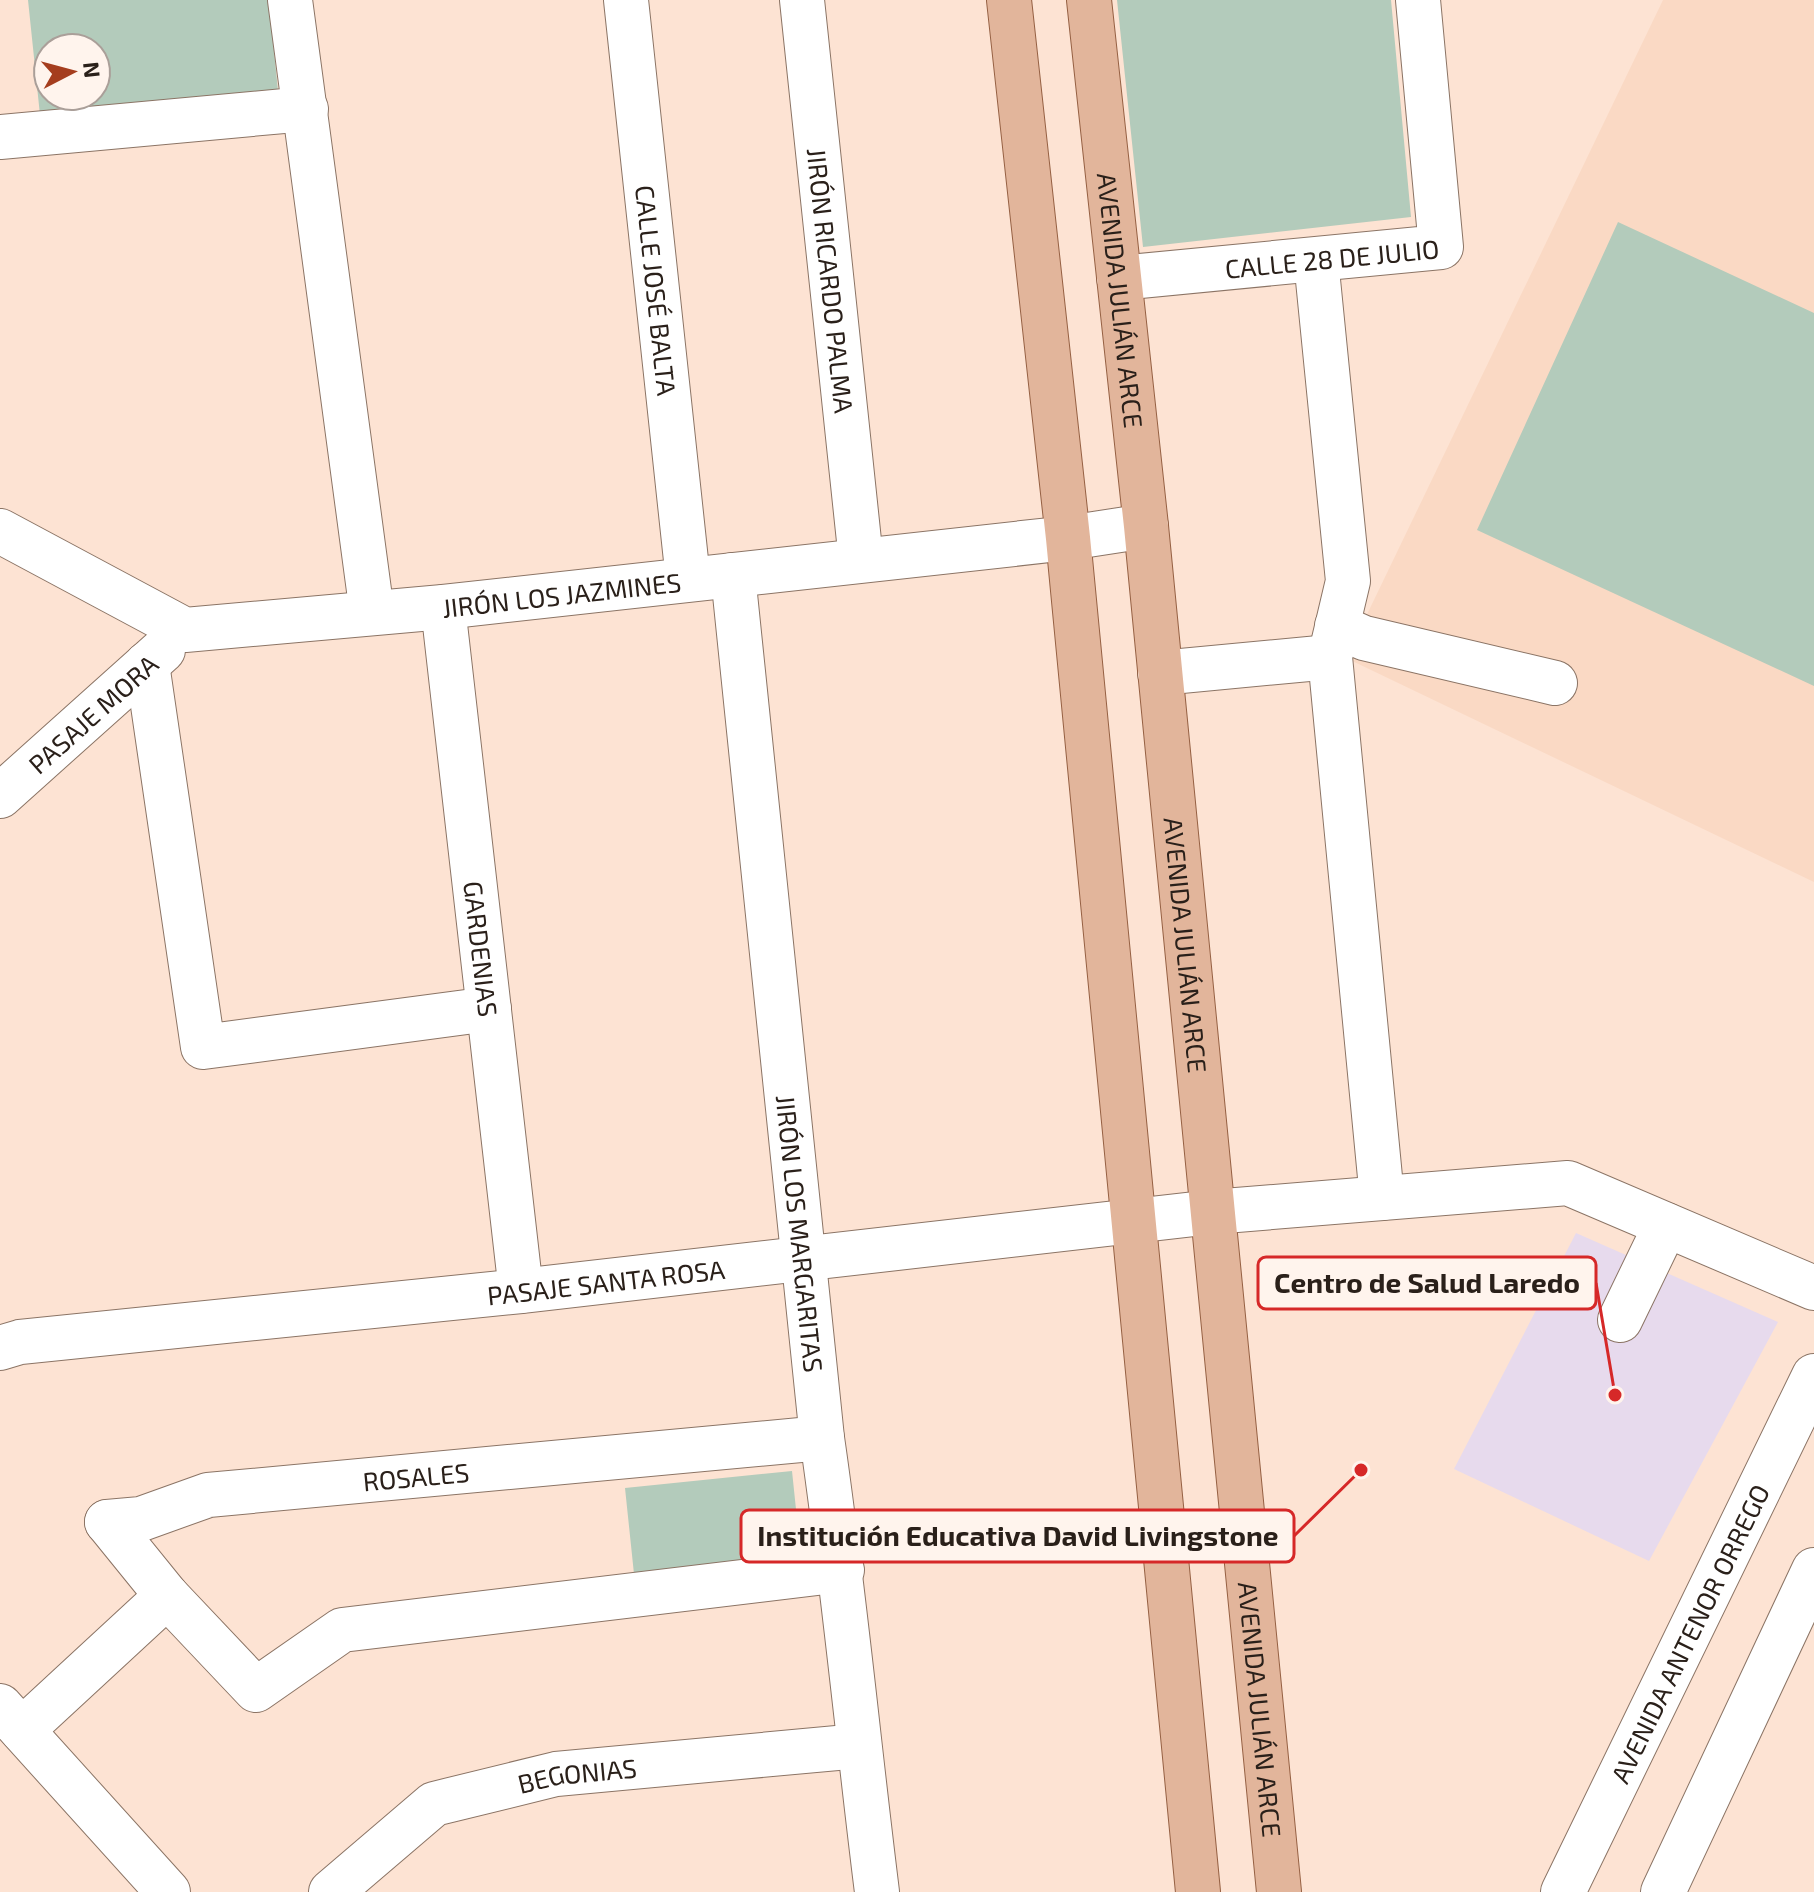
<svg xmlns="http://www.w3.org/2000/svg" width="1814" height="1892" font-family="'Exo 2',sans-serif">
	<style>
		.built { fill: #fad9c4 }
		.medical { fill: #e7daed }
		.green { fill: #b3cbbb; fill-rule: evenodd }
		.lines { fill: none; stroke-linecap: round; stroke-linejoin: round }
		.minor-casing { stroke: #8b7465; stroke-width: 46 }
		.major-casing { stroke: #956043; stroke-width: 46 }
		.minor { stroke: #fff; stroke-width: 44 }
		.major { stroke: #e2b59b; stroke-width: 44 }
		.labels { text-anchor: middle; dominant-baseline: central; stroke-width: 6; stroke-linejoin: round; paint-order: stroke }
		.street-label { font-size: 26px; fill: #2a201a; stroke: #fff4ed }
		.leader { fill: none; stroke: #d62828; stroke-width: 3 }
		.callout-dot { fill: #d62828; stroke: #fff4ed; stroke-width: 3 }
		.callout { fill: #fff4ed; stroke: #d62828; stroke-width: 3 }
		.callout-label { font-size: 28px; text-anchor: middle; font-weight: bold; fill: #2a201a }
	</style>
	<rect width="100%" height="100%" fill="#fde3d3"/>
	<path class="built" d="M1663 0H1814V882L1346 658Z"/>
	<path class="medical" d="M1576 1233 1778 1322 1649 1561 1454 1469Z"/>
	<path class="green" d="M28 0H269L278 91 40 115ZM48 48H96V96H48Z
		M1117 0H1391L1411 217 1143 247Z
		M1618 222 1814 313V686L1477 530Z
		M792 1471 801 1557 634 1574 625 1488Z"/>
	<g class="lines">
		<g class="minor-casing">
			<g id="minor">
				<path d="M290 0 372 613"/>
				<path id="s1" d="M626 0 688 579"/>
				<path id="s2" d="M802 0 861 560"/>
				<path d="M0 137 306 109"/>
				<path d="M1316 260 1348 581 1330 657 1382 1198"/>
				<path id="s3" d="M1119 278 1441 247 1418 0"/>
				<path id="s4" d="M0 531 185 630 443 607 1068 538 1146 526"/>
				<path id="s5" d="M733 575 822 1438C844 1589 858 1741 877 1892"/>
				<path id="s6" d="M443 607 521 1291"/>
				<path d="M1337 626 1364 638 1555 683"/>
				<path d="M147 664 203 1047 489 1009"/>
				<path d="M1160 673 1330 657"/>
				<path id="s7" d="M0 796 163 650"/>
				<path d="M1620 1320 1666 1225"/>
				<path id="s8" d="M0 1348 20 1342 521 1291 1212 1212 1568 1183 1814 1288"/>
				<path d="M107 1522 167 1596 256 1690 342 1630 842 1570"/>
				<path id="s9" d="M107 1522 141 1519 208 1495 822 1438"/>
				<path d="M0 1706 168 1892"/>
				<path d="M22 1730 167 1596"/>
				<path id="s10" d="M331 1892 434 1804 556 1774 859 1746"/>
				<path id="s11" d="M1563 1892 1814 1376"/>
				<path d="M1663 1892 1814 1570"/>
			</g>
		</g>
		<g class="major-casing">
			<g id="major">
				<path d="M1009 0 1068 538 1198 1892"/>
				<path id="s12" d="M1089 0 1146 526 1279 1892"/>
			</g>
		</g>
		<use href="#minor" class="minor"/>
		<use href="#major" class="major"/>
	</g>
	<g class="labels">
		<g class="street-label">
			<text stroke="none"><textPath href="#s3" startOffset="214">CALLE 28 DE JULIO</textPath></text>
			<text stroke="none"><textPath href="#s2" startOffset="282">JIRÓN RICARDO PALMA</textPath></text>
			<text stroke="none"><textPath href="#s1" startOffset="292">CALLE JOSÉ BALTA</textPath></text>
			<text stroke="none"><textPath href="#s12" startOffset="302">AVENIDA JULIÁN ARCE</textPath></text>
			<text stroke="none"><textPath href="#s4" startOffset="588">JIRÓN LOS JAZMINES</textPath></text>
			<text stroke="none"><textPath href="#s7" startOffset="124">PASAJE MORA</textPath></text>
			<text stroke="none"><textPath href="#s12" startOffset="950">AVENIDA JULIÁN ARCE</textPath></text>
			<text stroke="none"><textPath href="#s6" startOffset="344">GARDENIAS</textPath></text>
			<text stroke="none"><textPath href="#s5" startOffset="662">JIRÓN LOS MARGARITAS</textPath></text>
			<text stroke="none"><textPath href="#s8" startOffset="610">PASAJE SANTA ROSA</textPath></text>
			<text stroke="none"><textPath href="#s9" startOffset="314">ROSALES</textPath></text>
			<text stroke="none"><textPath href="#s11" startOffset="288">AVENIDA ANTENOR ORREGO</textPath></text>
			<text stroke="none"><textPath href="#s12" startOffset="1718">AVENIDA JULIÁN ARCE</textPath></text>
			<text stroke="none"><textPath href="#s10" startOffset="282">BEGONIAS</textPath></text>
		</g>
	</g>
	<path class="leader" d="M1615 1395L1596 1283M1361 1470L1294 1536"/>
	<g class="callout-dot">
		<circle cx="1615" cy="1395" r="8"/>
		<circle cx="1361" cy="1470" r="8"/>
	</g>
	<g class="callout">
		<rect x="1258" y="1257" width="338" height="52" rx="8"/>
		<rect x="741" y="1510" width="553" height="52" rx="8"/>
	</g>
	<g class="callout-label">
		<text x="1427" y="1293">Centro de Salud Laredo</text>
		<text x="1018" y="1546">Institución Educativa David Livingstone</text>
	</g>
	<g transform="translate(72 72) rotate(84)"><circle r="38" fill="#fff4ed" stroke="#aa9f99" stroke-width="2"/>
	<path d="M0-6L14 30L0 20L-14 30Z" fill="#a53d1e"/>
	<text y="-12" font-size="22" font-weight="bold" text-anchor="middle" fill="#2a201a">N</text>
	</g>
</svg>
